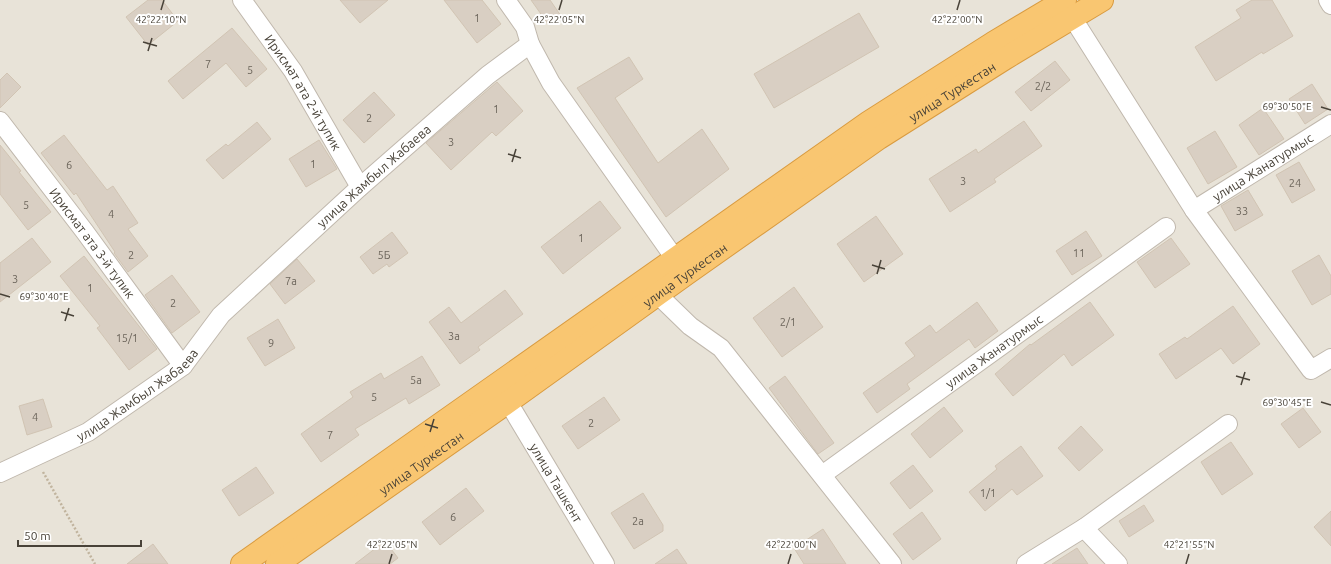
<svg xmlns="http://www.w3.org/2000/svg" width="1331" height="564" font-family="Ubuntu,sans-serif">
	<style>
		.residential { fill: #e8e3d8 }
		.building { fill: #d9cfc3; stroke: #d1c4b3 }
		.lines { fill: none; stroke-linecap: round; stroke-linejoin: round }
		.street-casing { stroke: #c0b8ad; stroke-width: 20 }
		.highway-casing { stroke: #d99b40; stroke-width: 24 }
		.path { stroke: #c1b49e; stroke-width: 2.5; stroke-dasharray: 2 2; stroke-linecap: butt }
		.street { stroke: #fff; stroke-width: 18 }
		.highway { stroke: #f9c671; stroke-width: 22 }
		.ticks { fill: none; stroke: #484238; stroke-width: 1.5 }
		.labels { text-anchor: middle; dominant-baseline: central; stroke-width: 4; stroke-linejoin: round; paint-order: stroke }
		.number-label { font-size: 11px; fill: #6c655b }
		.street-label { font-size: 13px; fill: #484238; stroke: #fff }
		.ticks-label { font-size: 10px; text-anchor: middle; fill: #484238; stroke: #fff; stroke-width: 4; stroke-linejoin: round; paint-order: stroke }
	</style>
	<rect width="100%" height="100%" fill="#f5f1ea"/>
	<path class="residential" d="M0 0H1331V564H0Z"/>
	<path class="building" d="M148 0H162L178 21 148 45 126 17Z
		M340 0H388L360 23Z
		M444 0H482L501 24 477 43Z
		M531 0H550L561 16 548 24Z
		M1252 0H1272L1293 36 1263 54 1262 52 1216 81 1195 47 1241 18 1236 10Z
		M859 13 879 47 774 108 754 74Z
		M232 28 267 69 246 87 226 63 183 99 168 81Z
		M629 57 643 79 615 98 658 163 702 129 729 169 666 217 577 88Z
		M1055 61 1070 80 1031 111 1015 92Z
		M7 73 21 87 0 108V80Z
		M497 82 523 111 496 136 492 132 451 170 426 143Z
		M1312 84 1328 109 1305 124 1289 99Z
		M374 92 395 115 364 143 343 120Z
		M1263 108 1284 139 1259 155 1239 125Z
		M1024 121 1042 146 994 179 996 182 950 212 929 179 976 149 978 153Z
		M257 122 271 139 223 179 206 160 226 144 228 146Z
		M1215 131 1237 167 1208 184 1187 148Z
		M64 135 107 190 113 186 138 223 128 229 148 256 128 272 114 253 115 252 76 193 74 195 41 153Z
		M319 140 337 169 306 187 289 159Z
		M0 145 21 171 19 172 51 212 28 230 0 194Z
		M1299 162 1315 190 1292 203 1276 175Z
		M1248 190 1263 215 1235 231 1221 206Z
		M600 201 621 228 563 274 541 247Z
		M876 216 903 254 864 282 837 244Z
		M1086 231 1102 256 1072 275 1056 251Z
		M392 232 408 253 389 267 387 264 373 274 360 257Z
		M32 238 51 262 0 302V263Z
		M1171 238 1190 264 1155 288 1137 262Z
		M1319 255 1331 276V294L1312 305 1292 271Z
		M84 256 157 349 129 370 97 328 100 326 60 276Z
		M297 259 315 281 285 304 270 284Z
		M172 275 200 312 172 333 145 295Z
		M794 287 823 327 782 357 753 318Z
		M505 290 523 314 478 347 480 350 460 364 429 322 449 307 461 323Z
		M977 302 998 331 975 348 969 339 907 384 910 389 877 413 863 393 915 356 905 343 930 325 936 333Z
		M1090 302 1114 335 1072 366 1064 354 1013 396 995 374 1030 344 1031 345Z
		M1233 306 1260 344 1233 364 1221 348 1176 379 1159 354 1185 337 1187 339Z
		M278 319 295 348 265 366 247 338Z
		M422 356 440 385 409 404 406 398 355 429 359 435 321 462 301 434 353 397 350 392 381 373 384 379Z
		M785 376 834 443 818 454 769 388Z
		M604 397 620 420 578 449 562 426Z
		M43 399 52 427 27 435 19 406Z
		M944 407 963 431 930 458 911 434Z
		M1303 408 1321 432 1299 448 1281 424Z
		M1081 426 1103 450 1079 471 1058 448Z
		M1231 442 1253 474 1222 495 1201 462Z
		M1021 446 1043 476 1017 495 1012 489 985 511 969 492 997 469 995 466Z
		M913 465 933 491 910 509 890 483Z
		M256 467 274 493 239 516 222 490Z
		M466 488 484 511 440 545 422 522Z
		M643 493 663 525V531L634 549 611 513Z
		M1144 505 1154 521 1129 537 1119 521Z
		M1331 511V546L1314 527Z
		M922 512 941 539 913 560 893 534Z
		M823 529 846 564H804L794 548Z
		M385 541 398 558 390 564H355Z
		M153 544 168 564H127Z
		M1077 548 1088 564H1052Z
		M677 549 687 564H655Z"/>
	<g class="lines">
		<g class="street-casing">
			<g id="street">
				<path id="s1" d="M242 0 293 71 360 187"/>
				<path d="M506 0 525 27 530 44"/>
				<path d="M1328 0 1331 5"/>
				<path d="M1072 17 1194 210 1311 370 1331 358"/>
				<path id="s2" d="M0 121 85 232 183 366"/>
				<path id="s3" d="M1194 210 1331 124"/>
				<path d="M650 283 657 294 690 326 721 348 892 564"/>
				<path id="s4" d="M508 402 605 564"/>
				<path id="s5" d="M0 473 88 432 183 366 221 315 360 187 488 75 530 44 551 83 683 270"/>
				<path id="s6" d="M822 475 1166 227"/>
				<path d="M1084 528 1118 564"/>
				<path d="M1026 564 1084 528 1228 424"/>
			</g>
		</g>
		<g class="highway-casing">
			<g id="highway">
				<path d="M242 564 869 122 993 43 1065 0"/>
				<path id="s7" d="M277 564 508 402 686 274 879 138 1004 59 1102 0"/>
			</g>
		</g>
		<path class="path" d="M43 472 95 564"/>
		<use href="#street" class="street"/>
		<use href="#highway" class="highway"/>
	</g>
	<path class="ticks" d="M161 10 164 0M559 10 562 0M957 10 960 0M143 42 157 46M148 51 152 38M1321 107 1331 110M508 154 521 158M512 162 516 149M872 265 885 269M877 274 881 260M0 294 10 297M61 312 74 316M65 321 69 308M1236 376 1250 380M1241 385 1245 372M1321 402 1331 405M425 424 438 428M430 432 434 419M389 564 392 554M788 564 791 554M1186 564 1189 554"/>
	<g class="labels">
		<g class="number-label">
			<text x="477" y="18">1</text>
			<text x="208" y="64">7</text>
			<text x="250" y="70">5</text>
			<text x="1043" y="86">2/2</text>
			<text x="496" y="109">1</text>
			<text x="369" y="118">2</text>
			<text x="451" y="142">3</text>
			<text x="313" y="164">1</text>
			<text x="69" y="165">6</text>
			<text x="963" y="181">3</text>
			<text x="1295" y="183">24</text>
			<text x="26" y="205">5</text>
			<text x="1242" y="211">33</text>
			<text x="111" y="214">4</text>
			<text x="581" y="238">1</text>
			<text x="1079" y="253">11</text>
			<text x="131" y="255">2</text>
			<text x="384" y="255">5Б</text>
			<text x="15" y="279">3</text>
			<text x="291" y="281">7а</text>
			<text x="90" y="288">1</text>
			<text x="173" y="303">2</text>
			<text x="788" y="322">2/1</text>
			<text x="454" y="336">3а</text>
			<text x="127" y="338">15/1</text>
			<text x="271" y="343">9</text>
			<text x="416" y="380">5а</text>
			<text x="374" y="397">5</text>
			<text x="35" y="417">4</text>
			<text x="591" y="423">2</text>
			<text x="330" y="435">7</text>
			<text x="988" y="493">1/1</text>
			<text x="453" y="517">6</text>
			<text x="638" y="521">2а</text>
		</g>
		<g class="street-label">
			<text stroke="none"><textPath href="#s7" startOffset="824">улица Туркестан</textPath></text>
			<text stroke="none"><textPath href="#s1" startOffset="111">Ирисмат ата 2-й тупик</textPath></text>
			<text stroke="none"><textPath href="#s3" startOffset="81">улица Жанатурмыс</textPath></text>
			<text stroke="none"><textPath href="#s5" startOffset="483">улица Жамбыл Жабаева</textPath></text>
			<text stroke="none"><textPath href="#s2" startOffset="153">Ирисмат ата 3-й тупик</textPath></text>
			<text stroke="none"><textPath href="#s7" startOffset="500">улица Туркестан</textPath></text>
			<text stroke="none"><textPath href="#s6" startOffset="212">улица Жанатурмыс</textPath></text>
			<text stroke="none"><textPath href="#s5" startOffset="159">улица Жамбыл Жабаева</textPath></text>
			<text stroke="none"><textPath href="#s7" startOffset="176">улица Туркестан</textPath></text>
			<text stroke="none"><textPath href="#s4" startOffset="94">улица Ташкент</textPath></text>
		</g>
	</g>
	<g class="ticks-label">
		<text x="161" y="23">42°22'10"N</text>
		<text x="559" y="23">42°22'05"N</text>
		<text x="957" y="23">42°22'00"N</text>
		<text x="1287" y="110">69°30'50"E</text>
		<text x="44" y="300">69°30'40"E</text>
		<text x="1287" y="406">69°30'45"E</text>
		<text x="392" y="548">42°22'05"N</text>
		<text x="791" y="548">42°22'00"N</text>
		<text x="1189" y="548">42°21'55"N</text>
	</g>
	<path d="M18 540v6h123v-6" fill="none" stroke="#484238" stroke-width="2"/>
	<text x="24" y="540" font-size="12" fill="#484238" stroke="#ffffff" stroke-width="3" paint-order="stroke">50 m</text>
</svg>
